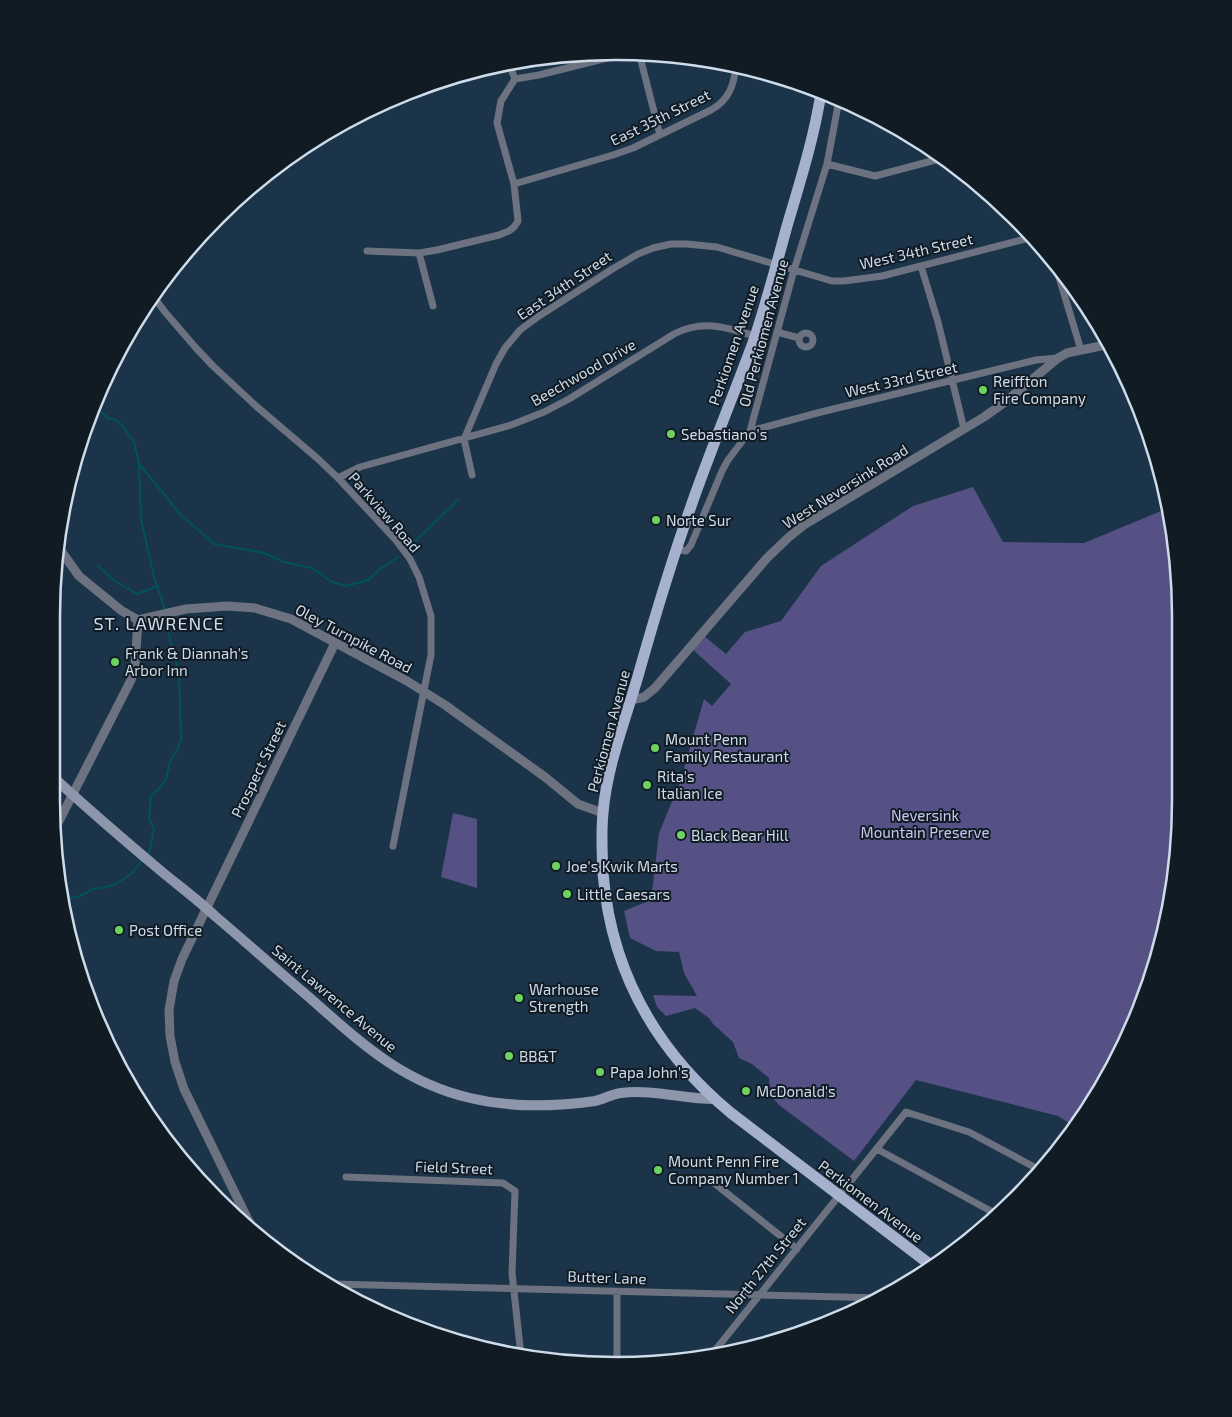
<svg xmlns="http://www.w3.org/2000/svg" width="1232" height="1417" font-family="'Exo 2',sans-serif">
	<style>
		.green { fill: #565184 }
		.lines { fill: none; stroke-linecap: round; stroke-linejoin: round }
		.stream { stroke: #00535a; stroke-width: 2 }
		.minor { stroke: #6c727f; stroke-width: 7 }
		.tertiary { stroke: #6c727f; stroke-width: 9 }
		.secondary { stroke: #8d96ab; stroke-width: 10 }
		.primary { stroke: #a6b2cd; stroke-width: 11 }
		.poi-dot { fill: #6ed360; stroke: #101b24; stroke-width: 2 }
		.labels { text-anchor: middle; dominant-baseline: central; stroke-width: 4; stroke-linejoin: round; paint-order: stroke }
		.street-label { font-size: 15px; fill: #cedcea; stroke: #101b24 }
		.poi-label { font-size: 15px; fill: #cedcea; stroke: #101b24; text-anchor: start }
		.park-label { font-size: 15px; fill: #c9c7f1; stroke: #101b24 }
		.quarter-label { font-size: 18px; letter-spacing: 1px; fill: #cedcea; stroke: #101b24 }
		.rim { fill: none; stroke: #cedcea; stroke-width: 2.5 }
	</style>
	<rect width="100%" height="100%" fill="#1b3449"/>
	<path class="green" d="M973 487 1003 542 1084 543 1166 509 1180 579 1181 801 1170 911 1138 1017 1085 1115 1075 1127 1058 1116 916 1080 854 1161 779 1105 770 1095 769 1078 752 1064 739 1058 733 1042 713 1024 709 1018 695 1008 666 1016 657 1007 653 995 697 996 684 973 679 952 656 951 630 938 624 911 651 900 659 833 680 782 704 699 712 706 731 684 692 649 704 636 726 654 745 632 781 621 821 566 913 506Z
		M453 813 477 819V888L441 877Z"/>
	<g class="lines">
		<path class="stream" d="M96 400 102 413 108 418 116 420 122 425 134 442 139 463 141 519 154 577 163 603 165 611
			M140 465 180 514 214 544 264 553 284 562 312 568 332 582 346 586 368 580 380 569 398 557
			M410 546 459 499
			M98 566 113 580 137 594 158 586
			M148 854 150 850 154 829 149 819 151 796 160 788 166 779 170 762 178 748 181 739 179 673 168 632 166 616
			M65 903 71 898 80 896 93 889 106 887 116 884 132 873 143 859"/>
		<path class="minor" d="M639 53 660 135
			M515 79 539 75 627 53
			M827 164 875 176 943 158
			M514 184 613 155 633 148 711 110C729 100 734 85 736 66
			M367 251 419 253 437 250 499 235 509 231 514 227 518 221 514 184 497 123 501 101 515 79 509 64
			M419 253 433 306
			M1055 264 1081 350
			M921 266 938 322 964 429
			M153 296 165 312 196 348 213 366 256 406 317 458 338 478 395 539 410 559 419 577 431 616V655L393 846
			M777 332 799 338
			M799 340a7 7 0 1 1 14 0a7 7 0 1 1-14 0Z
			M750 431 821 412 1036 360 1058 358
			M472 475 464 439 496 364 505 348 520 330 539 316 614 268 638 254 653 248 671 244H687L717 247 832 281H844L882 276 1033 237
			M338 478 360 467 511 425 544 412 569 399 674 334C702 319 726 327 755 336
			M676 549 686 551 691 545 722 471 728 460 750 431 794 270 827 164 839 100
			M877 1149 998 1215
			M346 1177 503 1183 515 1191 512 1273 521 1356
			M714 1183 797 1249
			M332 1284 882 1298
			M617 1292V1362
			M713 1353 906 1112 969 1132 1038 1169"/>
		<path class="tertiary" d="M56 544 79 576 122 611 138 620 186 609 227 606 255 608 291 619 407 681 445 705 545 777 578 804 603 813
			M631 700 644 697 655 688 767 558 789 537 804 525 984 417 1005 402 1058 358 1067 353 1110 344
			M55 829 131 680 135 666 138 620
			M254 1232 184 1089 175 1062 170 1036 169 1010 174 981 182 959 335 643"/>
		<path class="secondary" d="M52 776C87 808 124 840 161 871 179 886 198 900 215 916 247 943 278 971 310 998 361 1043 402 1082 470 1098 512 1108 553 1107 595 1101 604 1099 612 1094 621 1093 653 1089 683 1099 714 1099"/>
		<path class="primary" d="M821 93C814 138 800 182 787 226 777 263 767 300 755 337 734 395 709 453 689 512 671 563 655 616 640 669 627 716 607 764 603 813 601 832 602 853 603 873 611 972 655 1050 731 1113L932 1266"/>
	</g>
	<g class="poi-dot">
		<circle cx="983" cy="390" r="5"/>
		<circle cx="671" cy="434" r="5"/>
		<circle cx="656" cy="520" r="5"/>
		<circle cx="115" cy="662" r="5"/>
		<circle cx="655" cy="748" r="5"/>
		<circle cx="647" cy="785" r="5"/>
		<circle cx="681" cy="835" r="5"/>
		<circle cx="556" cy="866" r="5"/>
		<circle cx="567" cy="894" r="5"/>
		<circle cx="119" cy="930" r="5"/>
		<circle cx="519" cy="998" r="5"/>
		<circle cx="509" cy="1056" r="5"/>
		<circle cx="600" cy="1072" r="5"/>
		<circle cx="746" cy="1091" r="5"/>
		<circle cx="658" cy="1170" r="5"/>
	</g>
	<g class="labels">
		<g class="street-label">
			<text transform="translate(660 117) rotate(-26)">East 35th Street</text>
			<text transform="translate(916 251) rotate(-13)">West 34th Street</text>
			<text transform="translate(564 285) rotate(-34)">East 34th Street</text>
			<text transform="translate(763 333) rotate(-75)">Old Perkiomen Avenue</text>
			<text transform="translate(733 345) rotate(-71)">Perkiomen Avenue</text>
			<text transform="translate(583 372) rotate(-30)">Beechwood Drive</text>
			<text transform="translate(901 379) rotate(-13)">West 33rd Street</text>
			<text transform="translate(845 486) rotate(-32)">West Neversink Road</text>
			<text transform="translate(385 512) rotate(49)">Parkview Road</text>
			<text transform="translate(354 638) rotate(28)">Oley Turnpike Road</text>
			<text transform="translate(608 731) rotate(-75)">Perkiomen Avenue</text>
			<text transform="translate(258 769) rotate(-64)">Prospect Street</text>
			<text transform="translate(335 998) rotate(40)">Saint Lawrence Avenue</text>
			<text transform="translate(454 1167) rotate(2)">Field Street</text>
			<text transform="translate(871 1201) rotate(37)">Perkiomen Avenue</text>
			<text transform="translate(765 1265) rotate(-51)">North 27th Street</text>
			<text transform="translate(607 1277) rotate(2)">Butter Lane</text>
		</g>
		<g class="poi-label">
			<text x="993" y="381">Reiffton<tspan x="993" dy="17">Fire Company</tspan></text>
			<text x="681" y="434">Sebastiano's</text>
			<text x="666" y="520">Norte Sur</text>
			<text x="125" y="653">Frank &amp; Diannah's<tspan x="125" dy="17">Arbor Inn</tspan></text>
			<text x="665" y="739">Mount Penn<tspan x="665" dy="17">Family Restaurant</tspan></text>
			<text x="657" y="776">Rita's<tspan x="657" dy="17">Italian Ice</tspan></text>
			<text x="691" y="835">Black Bear Hill</text>
			<text x="566" y="866">Joe's Kwik Marts</text>
			<text x="577" y="894">Little Caesars</text>
			<text x="129" y="930">Post Office</text>
			<text x="529" y="989">Warhouse<tspan x="529" dy="17">Strength</tspan></text>
			<text x="519" y="1056">BB&amp;T</text>
			<text x="610" y="1072">Papa John's</text>
			<text x="756" y="1091">McDonald's</text>
			<text x="668" y="1161">Mount Penn Fire<tspan x="668" dy="17">Company Number 1</tspan></text>
		</g>
		<g class="park-label">
			<text x="925" y="815">Neversink<tspan x="925" dy="17">Mountain Preserve</tspan></text>
		</g>
		<g class="quarter-label">
			<text x="159" y="623">ST. LAWRENCE</text>
		</g>
	</g>
	<path d="M0 0H1232V1417H0ZM616 60H616A556 556 0 0 1 1172 616V801A556 556 0 0 1 616 1357H616A556 556 0 0 1 60 801V616A556 556 0 0 1 616 60Z" fill="#101b24" fill-rule="evenodd"/>
	<path class="rim" d="M616 60H616A556 556 0 0 1 1172 616V801A556 556 0 0 1 616 1357H616A556 556 0 0 1 60 801V616A556 556 0 0 1 616 60Z"/>
</svg>
